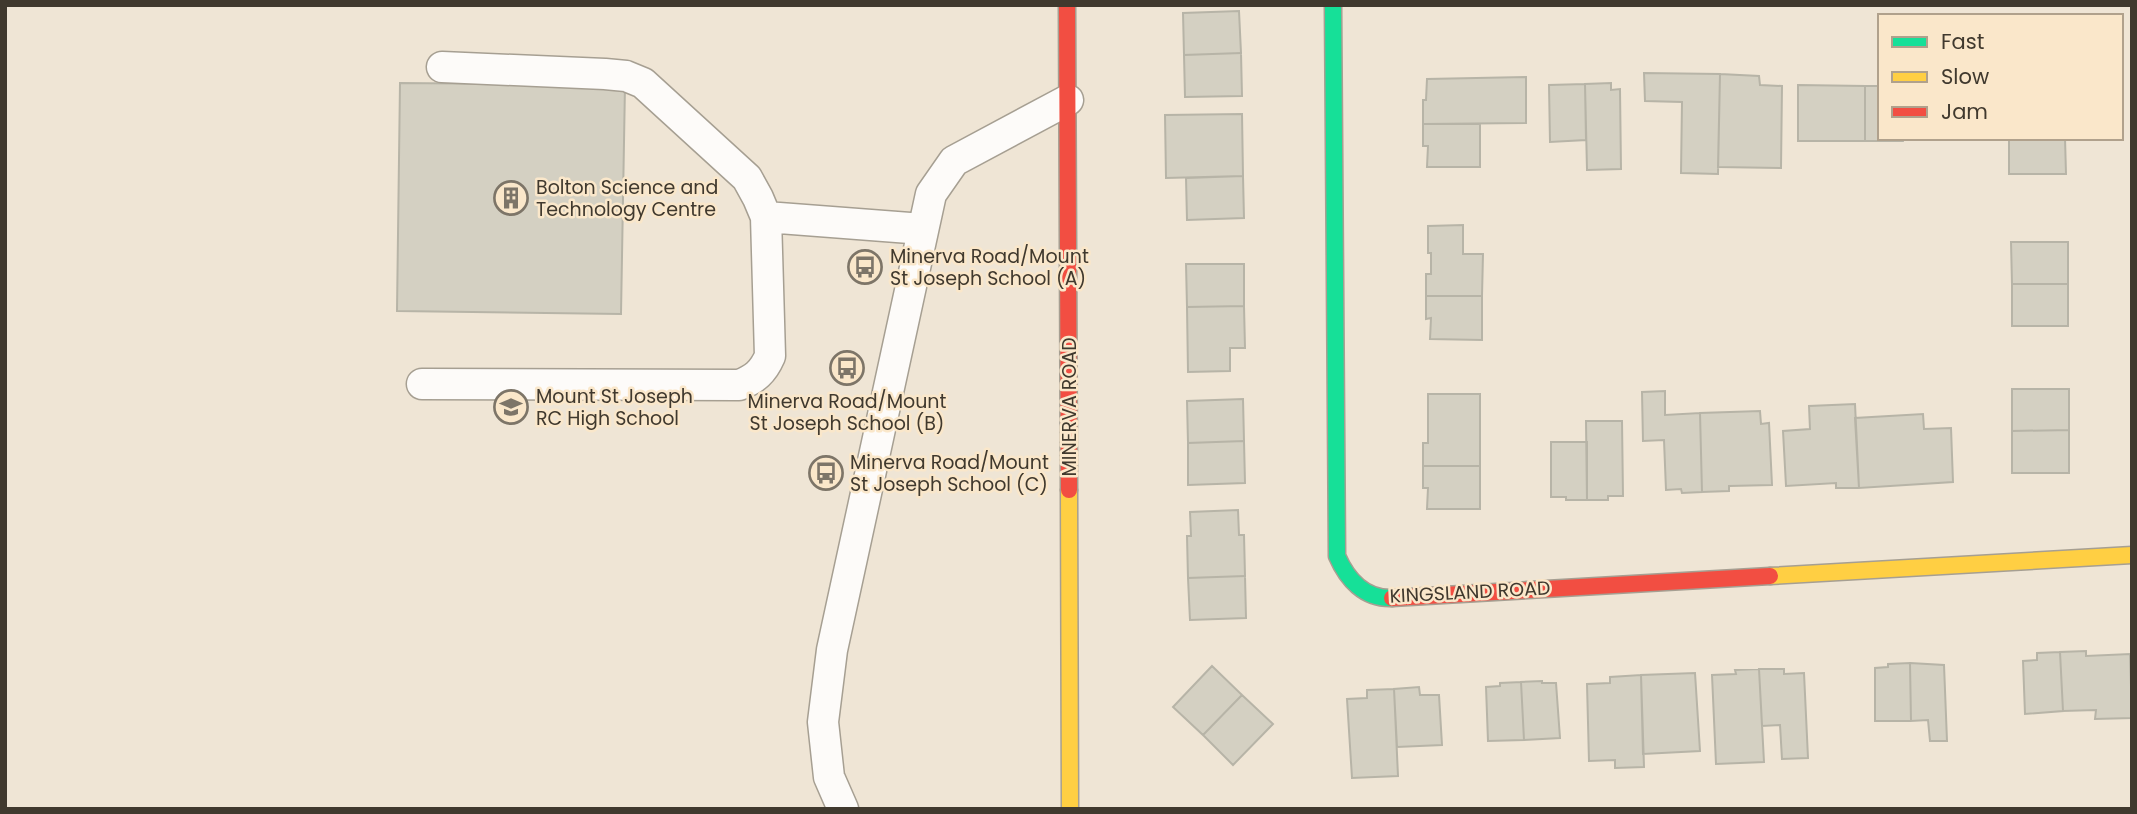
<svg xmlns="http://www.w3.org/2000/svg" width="2137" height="814" font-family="Poppins,sans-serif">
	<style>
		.building { fill: #d4d0c2; stroke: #b7b4a7; stroke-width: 2 }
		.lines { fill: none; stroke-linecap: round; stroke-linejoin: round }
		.lane-casing { stroke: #a69f92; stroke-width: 33 }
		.fast-casing { stroke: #a69f92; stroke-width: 19 }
		.slow-casing { stroke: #a69f92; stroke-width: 19 }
		.jam-casing { stroke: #a69f92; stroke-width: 19 }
		.lane { stroke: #fdfbf9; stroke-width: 30 }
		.fast { stroke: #16e098; stroke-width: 16 }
		.slow { stroke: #ffcf43; stroke-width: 16 }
		.jam { stroke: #f24e42; stroke-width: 16 }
		.labels { text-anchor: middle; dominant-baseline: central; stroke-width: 5; stroke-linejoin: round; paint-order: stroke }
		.poi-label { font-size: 19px; fill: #40392e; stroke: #fae7ca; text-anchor: start }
		.street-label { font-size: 19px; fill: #40392e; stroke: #fae7ca }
	</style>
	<rect width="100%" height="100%" fill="#efe5d5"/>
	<path class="building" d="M1239 11 1241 53 1184 55 1183 13Z
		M1241 53 1242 96 1185 97 1184 55Z
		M1644 73 1720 74 1718 174 1681 173 1682 102 1645 101Z
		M1720 74 1759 76 1760 85 1782 86 1781 168 1718 167Z
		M1526 77V123L1423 124V100H1426L1427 79Z
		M400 83 625 85 621 314 397 311Z
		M1611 83V90L1620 89 1621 169 1587 170 1585 84Z
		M1585 84 1586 140 1550 142 1549 85Z
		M1798 85 1865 86V141H1798Z
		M1865 86H1880V138H1904L1903 141H1865Z
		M1242 114 1243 176 1166 178 1165 115Z
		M1423 124H1480V167H1427L1428 146H1423Z
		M2009 138H2065L2066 174H2009Z
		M1243 176 1244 218 1187 220 1186 178Z
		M1463 225V254H1483L1482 296H1426V274H1431V253H1428V226Z
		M2011 242H2068V284H2012Z
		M1186 264H1244V306L1187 307Z
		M2012 284H2068V326H2012Z
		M1426 296H1482V340L1430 339 1431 318 1426 319Z
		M1244 306 1245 348H1230V371L1188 372 1187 307Z
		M2012 389H2069V430L2012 431Z
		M1665 391V415L1700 413 1702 492 1682 493 1681 489 1666 490 1664 440 1643 441 1642 392Z
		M1428 394H1480V466H1423V443H1428Z
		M1243 399 1244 441 1188 443 1187 401Z
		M1855 404 1859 488H1836V483L1786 486 1783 431 1810 429 1809 406Z
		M1760 411 1761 424 1769 423 1772 485 1729 486V491L1702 492 1700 413Z
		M1923 414 1924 429 1951 428 1953 482 1859 488 1855 418Z
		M1586 421H1622L1623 496H1608V500H1587Z
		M2069 430V473H2012V431Z
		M1244 441 1245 483 1188 485V443Z
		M1551 442H1587V500H1566V497H1551Z
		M1423 466H1480V509H1427L1428 488H1423Z
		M1238 510 1239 535H1244L1245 576 1188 578 1187 536H1191L1190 512Z
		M1245 576 1246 618 1190 620 1188 578Z
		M2086 651V656L2130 654 2132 718 2095 719 2096 710 2063 711 2060 652Z
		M2060 652 2063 711 2025 714 2023 661 2037 660V653Z
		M1910 663 1911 721H1875V668L1888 667V664Z
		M1910 663 1944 665 1947 741H1930L1928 720 1911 721Z
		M1212 666 1242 695 1203 735 1173 707Z
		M1759 669 1764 762 1716 764 1712 675 1736 674 1735 670Z
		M1759 669H1784V674L1804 673 1808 758 1782 759 1780 725 1762 726Z
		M1695 673 1700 751 1643 754 1641 675Z
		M1641 675 1644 767 1615 768V760L1589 761 1587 684 1610 683V677Z
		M1542 681V683H1556L1560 738 1524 740 1521 682Z
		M1521 682 1524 740 1488 741 1486 687 1500 686V683Z
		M1419 687 1420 695H1439L1442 745 1397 747 1394 689Z
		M1394 689 1398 776 1352 778 1347 699 1367 698V690Z
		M1242 695 1273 724 1233 765 1203 735Z"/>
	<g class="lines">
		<g class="lane-casing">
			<path id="lane" d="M766 217 923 229
				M422 384 739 385C755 379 763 372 770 356L766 217 758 198 747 178 643 83 626 76 605 74 442 67
				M843 809 829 777 823 722 832 650 931 194 954 161 1068 100"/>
		</g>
		<g class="fast-casing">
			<path id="fast" d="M1333 5 1337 556C1347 579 1364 599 1392 598"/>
		</g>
		<g class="slow-casing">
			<path id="slow" d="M1069 490 1070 809
				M1770 576 2132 555"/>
		</g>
		<g class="jam-casing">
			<path id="jam" d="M1067 5 1069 490
				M1392 598 1770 576"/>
		</g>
		<use href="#lane" class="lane"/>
		<use href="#fast" class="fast"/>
		<use href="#slow" class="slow"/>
		<use href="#jam" class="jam"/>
	</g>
	<defs>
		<g id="building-ring" transform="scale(1.75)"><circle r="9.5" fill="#fae7ca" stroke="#7d7568" stroke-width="1.5"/><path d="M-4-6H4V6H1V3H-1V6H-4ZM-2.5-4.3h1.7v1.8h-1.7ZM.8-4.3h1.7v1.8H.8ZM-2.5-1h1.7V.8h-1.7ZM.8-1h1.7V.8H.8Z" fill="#7d7568"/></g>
		<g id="bus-ring" transform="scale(1.75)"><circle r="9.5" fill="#fae7ca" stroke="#7d7568" stroke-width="1.5"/><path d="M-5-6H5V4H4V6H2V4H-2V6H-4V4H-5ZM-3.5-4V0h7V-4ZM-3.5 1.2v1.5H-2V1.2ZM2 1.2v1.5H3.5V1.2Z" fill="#7d7568"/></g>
		<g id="school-ring" transform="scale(1.75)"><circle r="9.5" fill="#fae7ca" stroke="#7d7568" stroke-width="1.5"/><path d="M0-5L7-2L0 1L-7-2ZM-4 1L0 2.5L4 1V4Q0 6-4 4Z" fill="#7d7568"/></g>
	</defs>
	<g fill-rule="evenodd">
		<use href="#building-ring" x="511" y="198"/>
		<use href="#bus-ring" x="865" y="267"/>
		<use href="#bus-ring" x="847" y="368"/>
		<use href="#school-ring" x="511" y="407"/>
		<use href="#bus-ring" x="826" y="473"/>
	</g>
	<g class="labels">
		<g class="poi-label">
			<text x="536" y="187">Bolton Science and<tspan x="536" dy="22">Technology Centre</tspan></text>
			<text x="890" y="256">Minerva Road/Mount<tspan x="890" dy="22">St Joseph School (A)</tspan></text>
			<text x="536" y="396">Mount St Joseph<tspan x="536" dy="22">RC High School</tspan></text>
			<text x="847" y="401" text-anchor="middle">Minerva Road/Mount<tspan x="847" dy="22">St Joseph School (B)</tspan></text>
			<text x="850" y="462">Minerva Road/Mount<tspan x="850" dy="22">St Joseph School (C)</tspan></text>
		</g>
		<g class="street-label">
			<text transform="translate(1069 407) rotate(-90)">MINERVA ROAD</text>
			<text transform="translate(1470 592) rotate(-3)">KINGSLAND ROAD</text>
		</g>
	</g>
	<rect width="2137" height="814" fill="none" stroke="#40392e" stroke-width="14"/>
	<rect x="1878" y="14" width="245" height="126" fill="#fae7ca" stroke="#b0a18c" stroke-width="2"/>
	<rect x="1892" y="37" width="35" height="10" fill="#16e098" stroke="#b0a18c" stroke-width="2"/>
	<text x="1941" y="49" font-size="21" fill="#40392e">Fast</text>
	<rect x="1892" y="72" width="35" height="10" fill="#ffcf43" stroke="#b0a18c" stroke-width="2"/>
	<text x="1941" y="84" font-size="21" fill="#40392e">Slow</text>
	<rect x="1892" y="107" width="35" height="10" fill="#f24e42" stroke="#b0a18c" stroke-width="2"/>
	<text x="1941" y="119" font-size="21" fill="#40392e">Jam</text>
</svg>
